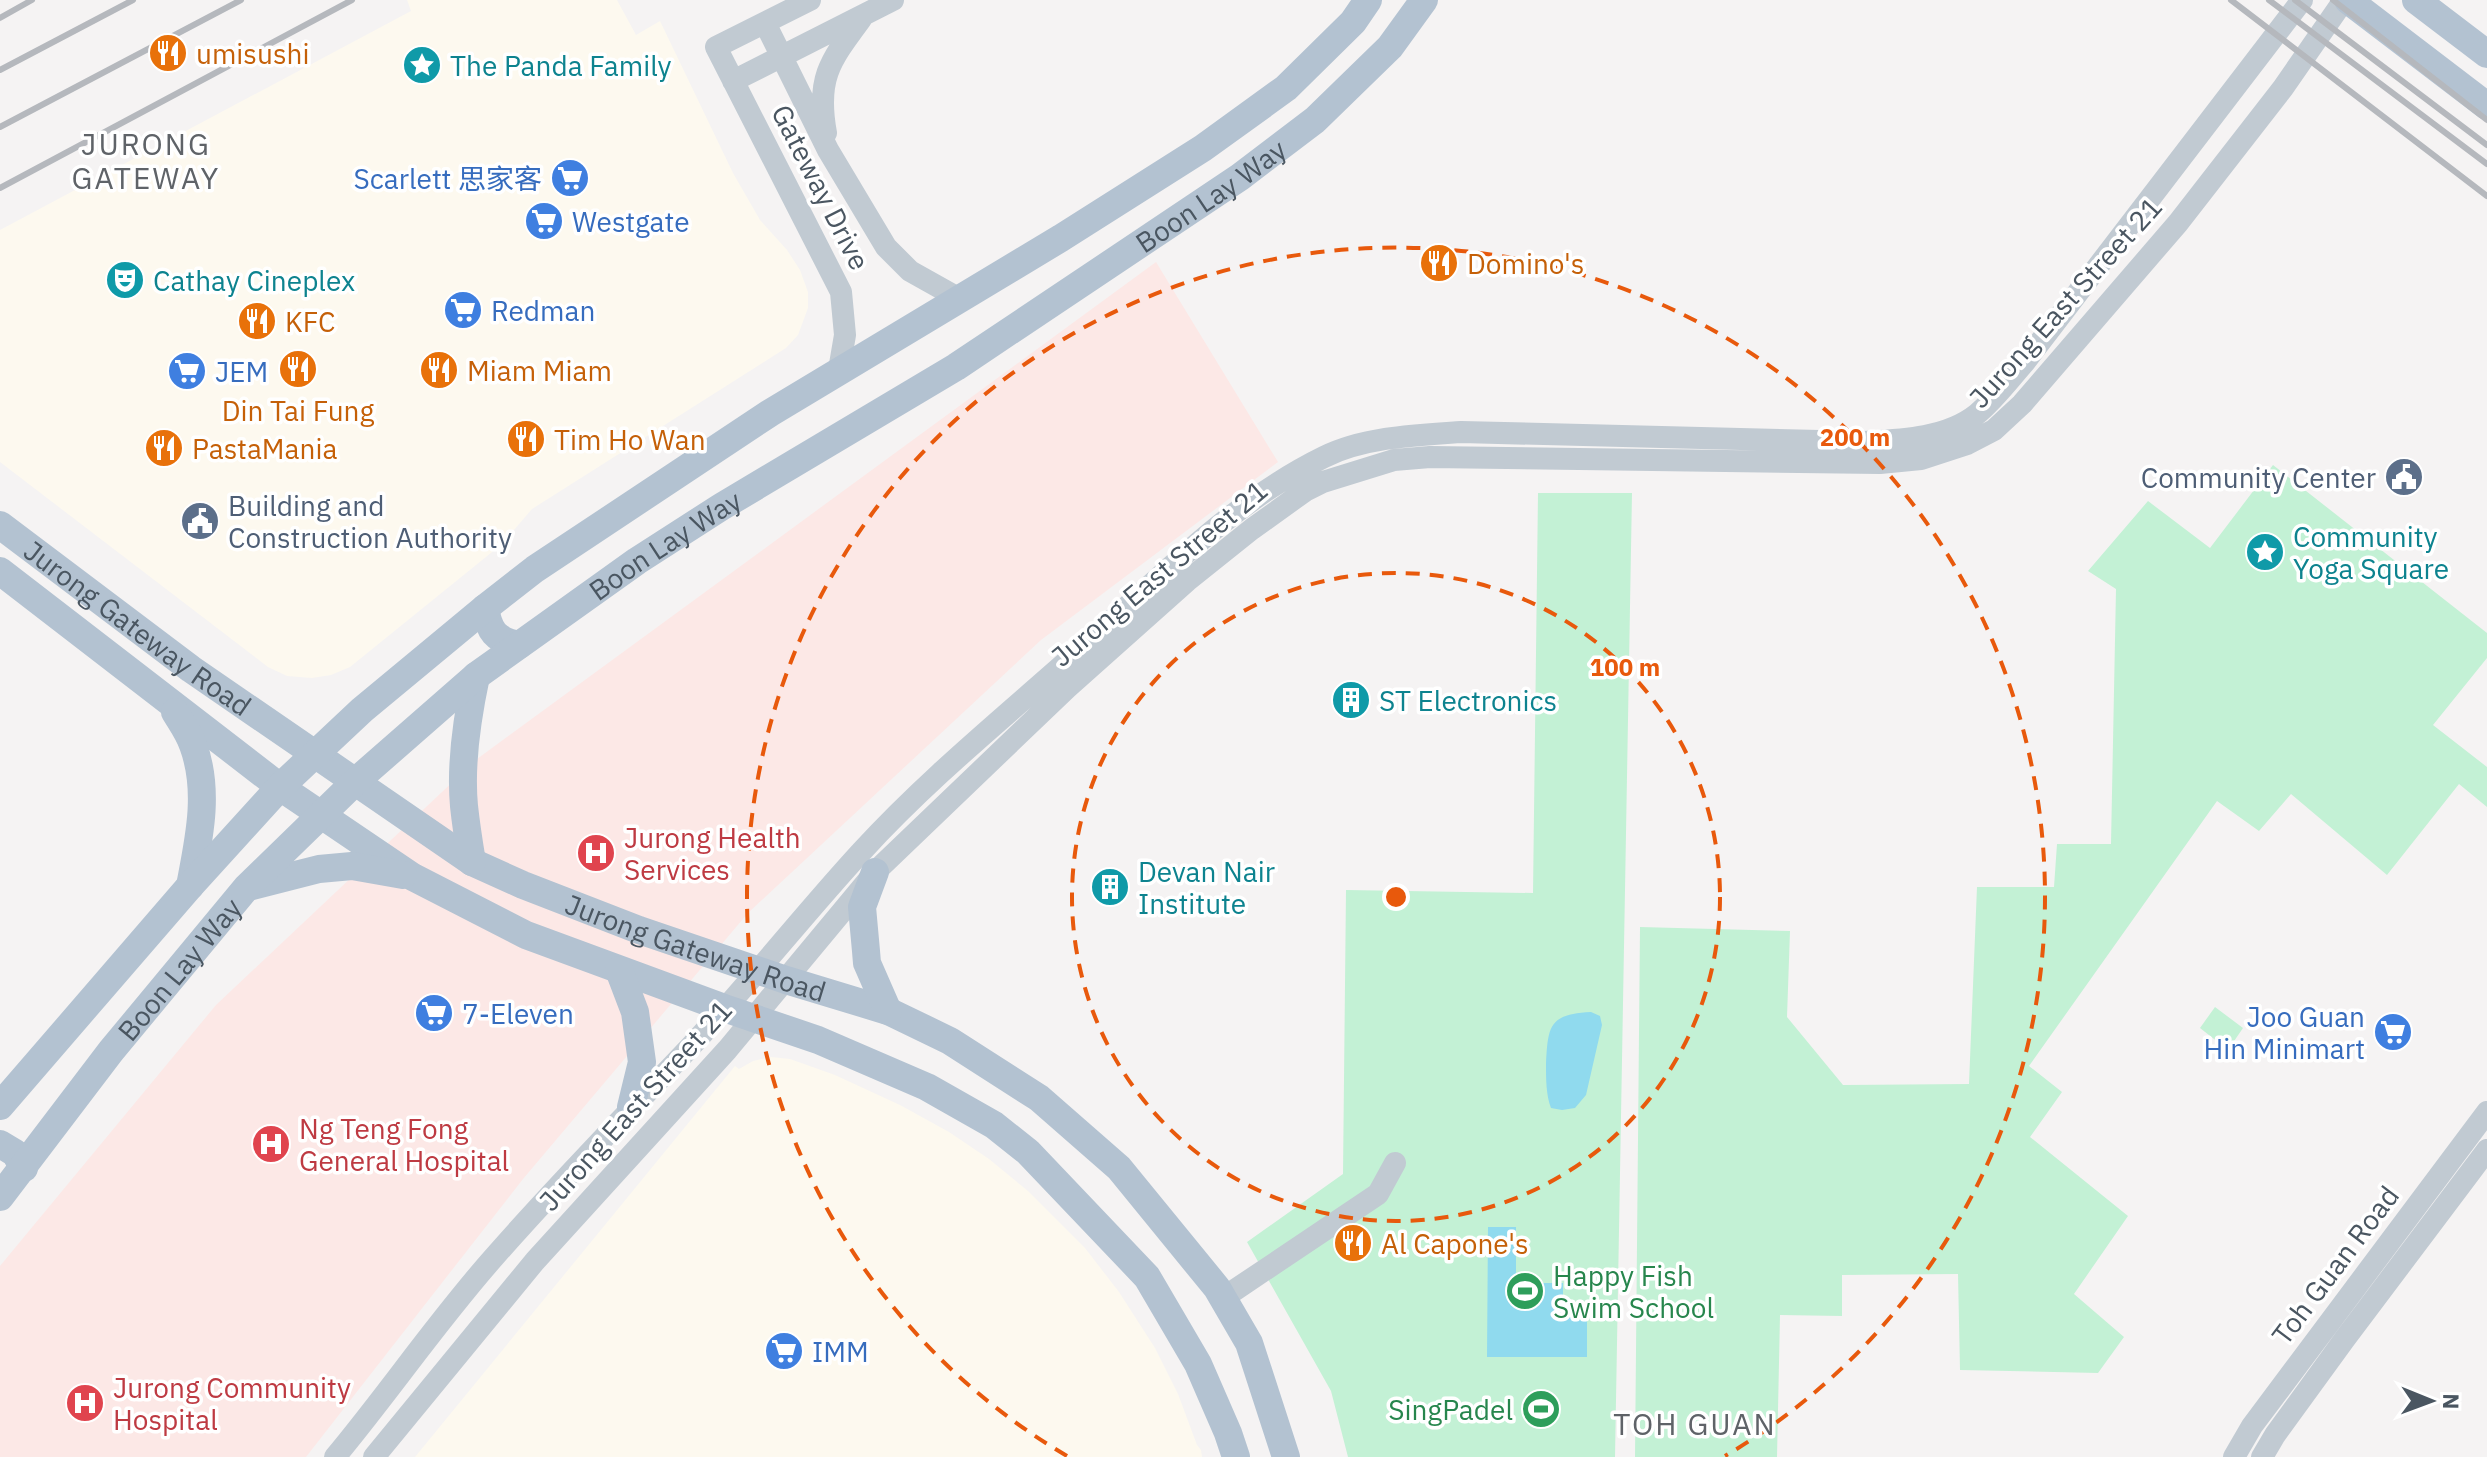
<svg xmlns="http://www.w3.org/2000/svg" width="2487" height="1457" font-family="'IBM Plex Sans','Noto Sans SC',sans-serif">
	<style>
		.commercial { fill: #fdf9ef }
		.medical { fill: #fce8e6 }
		.green { fill: #c3f1d5 }
		.water { fill: #90daee }
		.lines { fill: none; stroke-linecap: round; stroke-linejoin: round }
		.minor { stroke: #c1cad2; stroke-width: 22 }
		.major { stroke: #b3c2d1; stroke-width: 28 }
		.rail { stroke: #b5b8bd; stroke-width: 6 }
		.ring { fill: none; stroke: #e8590c; stroke-width: 4; stroke-dasharray: 14 10 }
		.labels { text-anchor: middle; dominant-baseline: central; stroke-width: 7; stroke-linejoin: round; paint-order: stroke }
		.food-label { font-size: 28px; fill: #c56008; stroke: #fff; text-anchor: start }
		.culture-label { font-size: 28px; fill: #0d838f; stroke: #fff; text-anchor: start }
		.shop-label { font-size: 28px; fill: #366cbe; stroke: #fff; text-anchor: start }
		.street-label { font-size: 28px; fill: #4a5661; stroke: #fff }
		.service-label { font-size: 28px; fill: #4e5e75; stroke: #fff; text-anchor: end }
		.health-label { font-size: 28px; fill: #be3a42; stroke: #fff; text-anchor: start }
		.leisure-label { font-size: 28px; fill: #27864d; stroke: #fff; text-anchor: start }
		.neighbourhood-label { font-size: 30px; letter-spacing: 2px; fill: #5f6368; stroke: #fff }
		.centre { fill: #e8590c; stroke: #fff; stroke-width: 4 }
		.ring-label { font-size: 24px; text-anchor: middle; font-weight: bold; fill: #e8590c; stroke: #fff; stroke-width: 7; stroke-linejoin: round; paint-order: stroke }
	</style>
	<rect width="100%" height="100%" fill="#f5f3f3"/>
	<path class="commercial" d="M407 0H617L636 35 660 21 733 173 760 220 787 250 800 270 808 292V308L798 335 786 348 532 509 502 544 350 667 331 675 312 678 287 676 268 667 0 462V230L411 11Z
		M771 1057 790 1059 835 1075 900 1105 949 1132 989 1159 1028 1191 1085 1248 1119 1292 1155 1348 1178 1394 1197 1445 1201 1450 1202 1457H415L735 1066 739 1069 753 1061Z"/>
	<path class="medical" d="M1156 262 1278 462 1041 640 748 913 523 1179 306 1457H0V1266L216 1005 477 759Z"/>
	<path class="green" d="M2273 465 2487 633V658L2433 725 2487 767V807L2459 784 2387 875 2291 794 2259 831 2217 801 2029 1066 2062 1092 2030 1137 2128 1216 2074 1294 2124 1337 2098 1373 1960 1370 1958 1274 1842 1275V1316L1780 1315 1777 1457H1635L1640 927 1790 931 1787 1017 1843 1085 1969 1084 1977 887H2054L2057 844H2111L2116 589 2088 571 2148 501 2210 548Z
		M1538 493H1632L1615 1457H1348L1331 1391 1247 1242 1343 1174 1346 890 1533 893Z
		M2215 1007 2243 1028 2228 1050 2200 1028Z"/>
	<path class="water" d="M1591 1012 1600 1016 1602 1025 1586 1095 1575 1108 1562 1110 1551 1108C1546 1095 1546 1079 1546 1064 1548 1026 1549 1014 1591 1012Z
		M1488 1227H1516V1283H1563V1306L1587 1307V1357H1487Z"/>
	<g class="lines">
		<path class="minor" d="M810 0 716 47 841 292 845 335 839 370
			M765 23 828 150 886 247 910 271 960 299
			M733 81 893 0
			M826 133C816 78 830 61 861 19
			M1223 1298 1378 1194 1395 1163
			M335 1457C390 1391 438 1320 495 1256 559 1183 626 1115 692 1045 751 982 804 914 862 851 927 780 1002 719 1074 655 1153 585 1228 504 1324 457 1364 437 1417 435 1461 432L1861 442C1898 440 1946 439 1977 414 1994 400 2009 380 2024 363L2302 0
			M374 1457 535 1261 727 1050 875 872 1067 688 1187 581 1252 529 1305 491 1323 482 1394 460 1430 457 1880 463 1921 459 1967 444 1994 430 2022 404 2178 223 2283 88 2344 0
			M2234 1457 2252 1426 2487 1112
			M2262 1457 2275 1435 2344 1340 2487 1150"/>
		<g class="major">
			<path d="M2348 0 2487 106"/>
			<path d="M2416 0 2487 54"/>
			<path id="s1" d="M0 525 191 669 472 862 523 885 639 930 786 980 888 1011 950 1041 1039 1098 1119 1168 1217 1288 1249 1343 1286 1457"/>
			<path d="M0 571 280 787 413 877 526 935 724 1008 818 1040 927 1087 994 1125 1028 1152 1147 1277 1198 1364 1228 1433 1236 1457"/>
			<path d="M485 608C489 631 495 640 519 645"/>
			<path d="M175 712C181 722 189 733 193 745 210 791 199 839 190 886"/>
			<path d="M472 862C469 844 466 825 464 806 460 763 467 718 476 676"/>
			<path d="M875 872 862 907 866 951 867 963 888 1011"/>
			<path d="M248 887 319 869 352 866 403 875"/>
			<path d="M619 970 635 1012 642 1062 631 1107"/>
			<path d="M0 1106 190 886 280 787 362 710 485 608 535 569 770 413 1061 238 1203 148 1286 88 1353 22 1368 0"/>
			<path d="M0 1144 15 1153 24 1168"/>
			<path id="s2" d="M0 1197 111 1051 247 887 356 781 476 676 637 561 721 507 956 367 1240 177 1315 120 1390 47 1424 0"/>
		</g>
		<path class="rail" d="M2231 0 2487 196
			M2269 0 2487 164
			M2295 0 2487 145
			M2333 0 2487 120
			M0 18 32 0
			M0 70 133 0
			M0 127 241 0
			M0 188 352 0"/>
	</g>
	<g class="ring">
		<circle cx="1396" cy="897" r="324"/>
		<path d="M1067 1456A649 649 0 1 1 1725 1456"/>
	</g>
	<defs>
		<g id="restaurant-disc" transform="scale(2)"><circle r="9.5" fill="#e8710a" stroke="#fff"/><path d="M-5-6h1v4h1v-4h1v4h1v-4h1v5L-1.5 .5V6h-2V.5L-5-1ZM5-6V6H3V1.5H1.5Q1.5-4 5-6Z" fill="#fff"/></g>
		<g id="sight-disc" transform="scale(2)"><circle r="9.5" fill="#0f9aa8" stroke="#fff"/><path d="M0-6L1.8-2.2L6-1.7L2.9 1.2L3.7 5.4L0 3.3L-3.7 5.4L-2.9 1.2L-6-1.7L-1.8-2.2Z" fill="#fff"/></g>
		<g id="supermarket-disc" transform="scale(2)"><circle r="9.5" fill="#3f7fe0" stroke="#fff"/><path d="M-6-5.5h2.5l.6 2H6L4.5 2H-2.5L-4.4-4H-6ZM-1.5 3.2a1.3 1.3 0 1 0 .1 0ZM3 3.2a1.3 1.3 0 1 0 .1 0Z" fill="#fff"/></g>
		<g id="theatre-disc" transform="scale(2)"><circle r="9.5" fill="#0f9aa8" stroke="#fff"/><path d="M-5-5.5Q0-4 5-5.5V0Q5 5 0 6Q-5 5-5 0ZM-3.3-2.5H-1v1.5H-3.3ZM1-2.5H3.3v1.5H1ZM-2.8 1Q0 5.5 2.8 1Z" fill="#fff"/></g>
		<g id="civic-disc" transform="scale(2)"><circle r="9.5" fill="#5c6f8a" stroke="#fff"/><path d="M-.6-6.5H3V-4.5H.6V-3L4-1V1h2V6H-6V1h2V-1L-.6-3ZM-1.2 2.5V6h2.4V2.5Z" fill="#fff"/></g>
		<g id="building-disc" transform="scale(2)"><circle r="9.5" fill="#0f9aa8" stroke="#fff"/><path d="M-4-6H4V6H1V3H-1V6H-4ZM-2.5-4.3h1.7v1.8h-1.7ZM.8-4.3h1.7v1.8H.8ZM-2.5-1h1.7V.8h-1.7ZM.8-1h1.7V.8H.8Z" fill="#fff"/></g>
		<g id="hospital-disc" transform="scale(2)"><circle r="9.5" fill="#e0444e" stroke="#fff"/><path d="M-5-5h3v3.5h4V-5h3V5h-3V1.5h-4V5h-3Z" fill="#fff"/></g>
		<g id="stadium-disc" transform="scale(2)"><circle r="9.5" fill="#2e9e5b" stroke="#fff"/><path d="M0-5a6.5 5 0 1 0 0 10a6.5 5 0 1 0 0-10ZM-3.5-1.8h7v3.6h-7Z" fill="#fff"/></g>
	</defs>
	<g fill-rule="evenodd">
		<use href="#restaurant-disc" x="168" y="53"/>
		<use href="#sight-disc" x="422" y="65"/>
		<use href="#supermarket-disc" x="570" y="178"/>
		<use href="#supermarket-disc" x="544" y="221"/>
		<use href="#restaurant-disc" x="1439" y="263"/>
		<use href="#theatre-disc" x="125" y="280"/>
		<use href="#supermarket-disc" x="463" y="310"/>
		<use href="#restaurant-disc" x="257" y="321"/>
		<use href="#restaurant-disc" x="298" y="369"/>
		<use href="#restaurant-disc" x="439" y="370"/>
		<use href="#supermarket-disc" x="187" y="371"/>
		<use href="#restaurant-disc" x="526" y="439"/>
		<use href="#restaurant-disc" x="164" y="448"/>
		<use href="#civic-disc" x="2404" y="477"/>
		<use href="#civic-disc" x="200" y="521"/>
		<use href="#sight-disc" x="2265" y="552"/>
		<use href="#building-disc" x="1351" y="700"/>
		<use href="#hospital-disc" x="596" y="853"/>
		<use href="#building-disc" x="1110" y="887"/>
		<use href="#supermarket-disc" x="434" y="1013"/>
		<use href="#supermarket-disc" x="2393" y="1032"/>
		<use href="#hospital-disc" x="271" y="1144"/>
		<use href="#restaurant-disc" x="1353" y="1243"/>
		<use href="#stadium-disc" x="1525" y="1291"/>
		<use href="#supermarket-disc" x="784" y="1351"/>
		<use href="#hospital-disc" x="85" y="1403"/>
		<use href="#stadium-disc" x="1541" y="1409"/>
	</g>
	<g class="labels">
		<g class="food-label">
			<text x="196" y="53">umisushi</text>
			<text x="1467" y="263">Domino's</text>
			<text x="285" y="321">KFC</text>
			<text x="467" y="370">Miam Miam</text>
			<text x="298" y="410" text-anchor="middle">Din Tai Fung</text>
			<text x="554" y="439">Tim Ho Wan</text>
			<text x="192" y="448">PastaMania</text>
			<text x="1381" y="1243">Al Capone's</text>
		</g>
		<g class="culture-label">
			<text x="450" y="65">The Panda Family</text>
			<text x="153" y="280">Cathay Cineplex</text>
			<text x="2293" y="536">Community<tspan x="2293" dy="32">Yoga Square</tspan></text>
			<text x="1379" y="700">ST Electronics</text>
			<text x="1138" y="871">Devan Nair<tspan x="1138" dy="32">Institute</tspan></text>
		</g>
		<g class="shop-label">
			<text x="542" y="178" text-anchor="end">Scarlett 思家客</text>
			<text x="572" y="221">Westgate</text>
			<text x="491" y="310">Redman</text>
			<text x="215" y="371">JEM</text>
			<text x="462" y="1013">7-Eleven</text>
			<text x="2365" y="1016" text-anchor="end">Joo Guan<tspan x="2365" dy="32">Hin Minimart</tspan></text>
			<text x="812" y="1351">IMM</text>
		</g>
		<g class="street-label">
			<text transform="translate(821 187) rotate(63)">Gateway Drive</text>
			<text stroke="none"><textPath href="#s2" startOffset="1586">Boon Lay Way</textPath></text>
			<text transform="translate(2065 302) rotate(-48)">Jurong East Street 21</text>
			<text stroke="none"><textPath href="#s2" startOffset="938">Boon Lay Way</textPath></text>
			<text transform="translate(1159 573) rotate(-40)">Jurong East Street 21</text>
			<text stroke="none"><textPath href="#s1" startOffset="172">Jurong Gateway Road</textPath></text>
			<text stroke="none"><textPath href="#s1" startOffset="820">Jurong Gateway Road</textPath></text>
			<text stroke="none"><textPath href="#s2" startOffset="290">Boon Lay Way</textPath></text>
			<text transform="translate(635 1105) rotate(-48)">Jurong East Street 21</text>
			<text transform="translate(2335 1265) rotate(-53)">Toh Guan Road</text>
		</g>
		<g class="service-label">
			<text x="2376" y="477">Community Center</text>
			<text x="228" y="505" text-anchor="start">Building and<tspan x="228" dy="32">Construction Authority</tspan></text>
		</g>
		<g class="health-label">
			<text x="624" y="837">Jurong Health<tspan x="624" dy="32">Services</tspan></text>
			<text x="299" y="1128">Ng Teng Fong<tspan x="299" dy="32">General Hospital</tspan></text>
			<text x="113" y="1387">Jurong Community<tspan x="113" dy="32">Hospital</tspan></text>
		</g>
		<g class="leisure-label">
			<text x="1553" y="1275">Happy Fish<tspan x="1553" dy="32">Swim School</tspan></text>
			<text x="1513" y="1409" text-anchor="end">SingPadel</text>
		</g>
		<g class="neighbourhood-label">
			<text x="146" y="143">JURONG<tspan x="146" dy="34">GATEWAY</tspan></text>
			<text x="1695" y="1423">TOH GUAN</text>
		</g>
	</g>
	<circle cx="1396" cy="897" r="12" class="centre"/>
	<g class="ring-label">
		<text x="1855" y="446">200 m</text>
		<text x="1625" y="676">100 m</text>
	</g>
	<g transform="translate(2431 1401) rotate(91)" stroke="#ffffff" stroke-width="6" paint-order="stroke">
	<path d="M0-6L14 30L0 20L-14 30Z" fill="#4a5661"/>
	<text y="-12" font-size="22" font-weight="bold" text-anchor="middle" fill="#4a5661">N</text>
	</g>
</svg>
